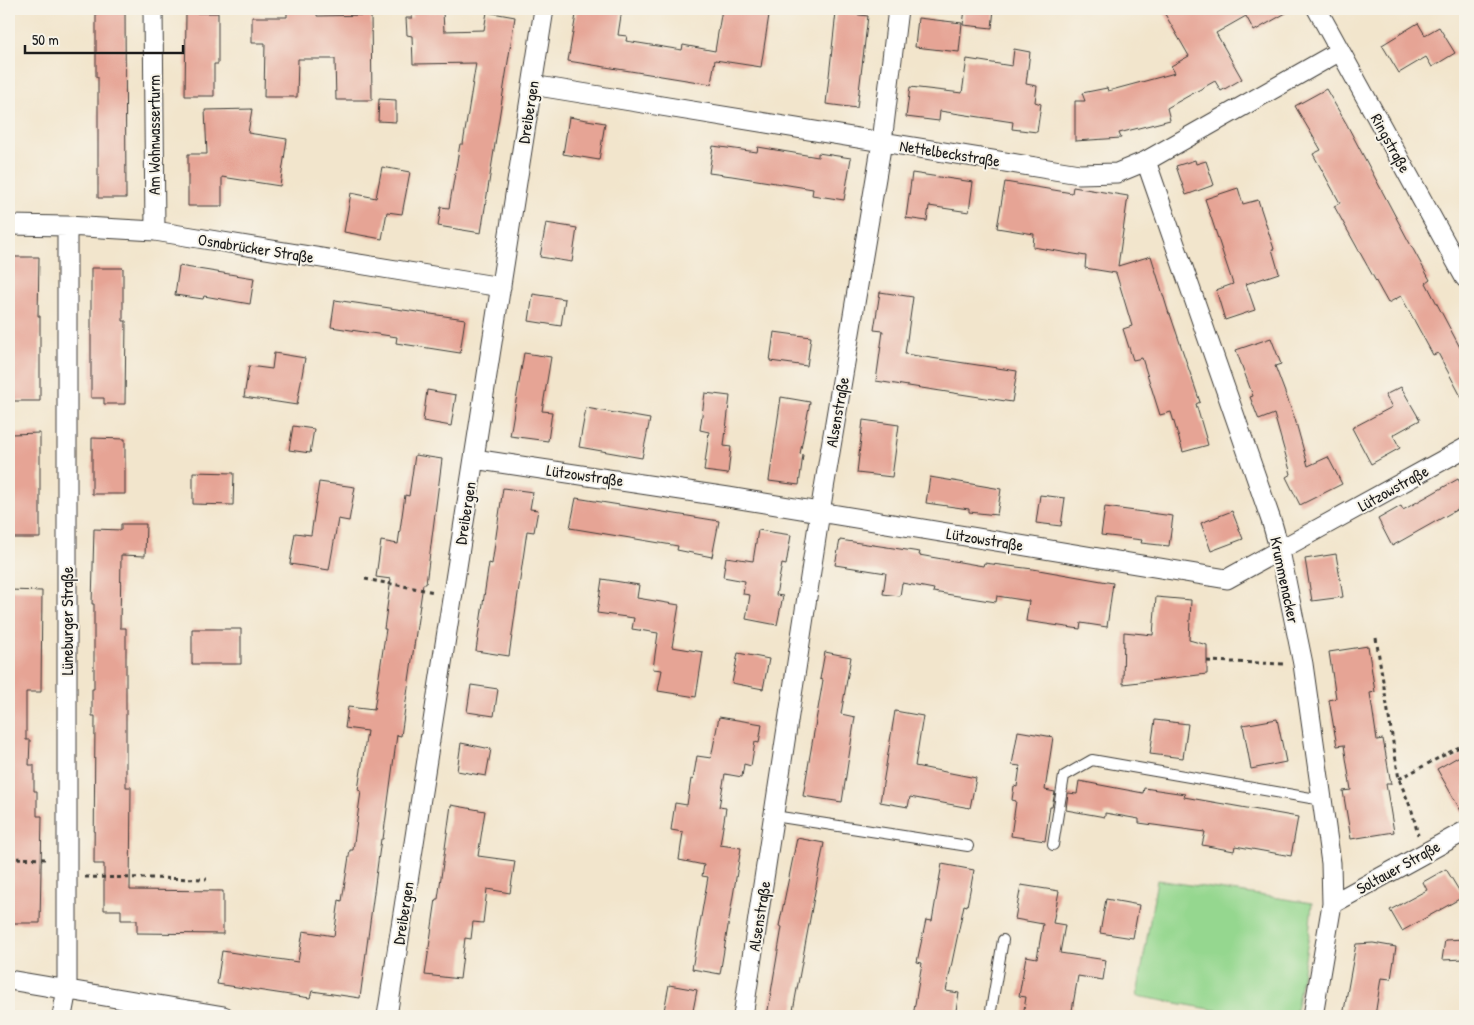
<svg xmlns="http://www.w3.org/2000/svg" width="1474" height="1025" font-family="'Patrick Hand',sans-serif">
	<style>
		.green { fill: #95d78f; stroke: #587a56 }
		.building { fill: #e6a495 }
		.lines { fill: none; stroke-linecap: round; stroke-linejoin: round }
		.service-casing { stroke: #3c3a36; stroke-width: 12 }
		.minor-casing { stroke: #3c3a36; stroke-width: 21 }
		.path { stroke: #3c3a36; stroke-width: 3; stroke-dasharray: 4 4; stroke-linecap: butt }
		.service { stroke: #fff; stroke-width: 10 }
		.minor { stroke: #fff; stroke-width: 19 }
		.labels { text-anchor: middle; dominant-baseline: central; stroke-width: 4; stroke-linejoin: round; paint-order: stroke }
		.street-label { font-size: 16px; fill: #1c1c1c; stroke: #f7f3e8 }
	</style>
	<rect width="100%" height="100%" fill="#f7f3e8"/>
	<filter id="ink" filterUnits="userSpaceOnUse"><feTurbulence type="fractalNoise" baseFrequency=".02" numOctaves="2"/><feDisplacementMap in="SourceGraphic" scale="10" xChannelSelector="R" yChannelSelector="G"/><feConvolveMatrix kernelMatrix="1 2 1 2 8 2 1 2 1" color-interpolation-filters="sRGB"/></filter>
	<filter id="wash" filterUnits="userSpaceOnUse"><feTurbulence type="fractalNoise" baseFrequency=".0096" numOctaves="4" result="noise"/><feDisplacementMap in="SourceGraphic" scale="20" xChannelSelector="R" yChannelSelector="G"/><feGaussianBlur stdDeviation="1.12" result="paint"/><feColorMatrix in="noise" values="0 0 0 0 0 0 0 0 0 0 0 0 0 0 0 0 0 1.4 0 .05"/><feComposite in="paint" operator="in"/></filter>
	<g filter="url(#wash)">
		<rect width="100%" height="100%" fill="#f2e5cc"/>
		<path class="green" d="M1157 880 1312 903 1309 935 1295 1016H1249L1137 996Z"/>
		<g id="blocks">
			<path class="building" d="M96 9H125L126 198H98V77H96Z
				M577 9H622L618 35 627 36 626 41 682 50 683 45 715 51 722 9H746L745 12 769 15 761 67 715 60 711 84 568 61Z
				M965 9H994L992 28 963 25Z
				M1162 9H1293L1254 31 1246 16 1216 33 1242 79 1221 91 1215 81 1167 108 1170 120 1119 133 1121 138 1075 141V101H1085L1082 93 1107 88 1108 91 1175 73 1171 66 1189 56Z
				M287 12H317V16L371 15 372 100H336L335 59H298L297 97H264L265 43H252V17H287Z
				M412 12H443L444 31 484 30 487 12 515 17 481 233 438 226 441 207 449 208 460 144H463L476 63 413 64 412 36 407 35 406 18H412Z
				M836 12 868 16 857 108 826 104Z
				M186 13H218V64H214V96H185Z
				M918 18 962 23 959 52 915 47Z
				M1418 23 1425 35 1439 27 1455 53 1432 67 1426 57 1399 73 1382 45Z
				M1014 49 1030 52 1026 84 1037 86 1035 102 1041 104 1037 132 1012 129 1013 122 940 111 939 121 906 117 910 87 962 93 967 59 1012 66Z
				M1326 89 1346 123 1408 240 1430 280 1426 283 1465 357V404L1438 353 1433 355 1401 296 1388 303 1334 206 1340 203 1313 154 1321 150 1295 106Z
				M379 99 396 100V122L378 121Z
				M252 109 248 133 287 139 280 186 222 177V206H188V154H207L205 110Z
				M569 117 605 123 599 160 563 154Z
				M713 146 757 152 758 147 818 157V153L851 158 844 200 812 195 813 189 732 176 709 173Z
				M1195 160 1196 164 1206 161 1214 185 1186 195 1176 166Z
				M382 167 410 172 402 214 387 212 382 239 344 232 351 193 376 198Z
				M912 173 973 182 969 212 929 206 927 221 906 218Z
				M1005 182 1072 193 1073 187 1128 196 1118 266 1151 256 1169 314H1170L1200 402 1196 404 1208 445 1183 452 1171 412 1160 415 1142 358 1133 360 1123 329 1132 326 1116 273 1085 268 1086 256 1033 247 1034 234 997 228Z
				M1238 188 1243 204 1258 200 1274 249H1272L1279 273 1246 284 1255 310 1225 320 1216 290 1233 284 1205 199Z
				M546 223 577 228 572 262 540 257Z
				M11 257H39L38 316H40V401H9Z
				M179 266 254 278 250 304 204 296 203 299 175 295Z
				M91 268H123V321H126L125 404H104V398H91Z
				M880 292 913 297 905 354 1017 371 1012 402 876 381 883 331 874 330Z
				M533 294 565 299 561 326 529 321Z
				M335 300 465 319 460 353 396 343 397 337 331 327Z
				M774 332 811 337 807 366 770 361Z
				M1271 338 1281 364 1275 366 1295 419 1308 466 1328 457 1342 484 1300 505 1286 477 1291 474 1274 414 1259 420 1250 397 1253 396 1236 350Z
				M274 353 305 358 297 405 244 397 249 366 272 369Z
				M524 353 551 357 542 411 552 412 548 441 510 436Z
				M1401 387 1420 420 1393 435 1400 448 1371 464 1352 428 1392 407 1385 395Z
				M427 390 456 395 451 426 423 421Z
				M705 393 730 396 724 446 731 447 728 474 704 471 709 432 700 430Z
				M781 397 810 402 800 454 803 455 799 485 769 481Z
				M586 408 650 419 642 458 579 447Z
				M863 420 899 425 892 477 857 473Z
				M293 426 314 429 310 453 289 450Z
				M40 433V538H9V496H12L11 434Z
				M92 438 125 439V494H92Z
				M415 455 442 459 426 584H423L401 736 397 735 383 839H381L360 998 312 991 310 998 217 984 222 951 298 962 303 931 334 936 339 900 342 901 350 850H353L361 791 358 790 367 731 345 728 348 707 374 710 386 629H384L391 579 376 577 381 541 398 544 405 495 409 496Z
				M193 472 234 473 233 505 193 504Z
				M930 477 1001 489 997 515 969 512V509L926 503Z
				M1458 479 1465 491V505L1392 546 1378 519 1401 506 1403 510Z
				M319 482 355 487 349 521 338 519 329 570 290 564 295 533 311 535Z
				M503 488 533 492 530 509 538 510 534 532 527 531 509 656 476 651 489 563 492 564Z
				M1040 495 1065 498 1061 526 1036 523Z
				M576 498 719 521 712 557 677 550 678 546 570 528Z
				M1105 507 1173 516 1169 546 1141 543 1142 540 1101 535Z
				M1232 511 1243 539 1211 551 1201 523Z
				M121 524H146L145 556 121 555 120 628H126V787H131L130 890 223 891V934L137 933V920H121V910H104V864H94L95 716H92V689H94V604H92L94 529 121 530Z
				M758 530 791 535 786 565 782 564 776 595 783 596 777 625 746 619 750 595 743 594 745 581 723 577 726 557 753 561Z
				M840 540 920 552 919 555 983 566 984 563 1033 569 1113 583 1107 627 1081 623 1080 629 1026 621 1029 601 997 596 996 602 933 592 934 589 902 583 900 596 883 594 886 573 835 565Z
				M1336 554 1343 597 1312 601 1305 559Z
				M602 579 639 585 637 598 679 605 672 647 703 652 696 697 658 691 662 670 653 669 658 633 632 629 634 618 597 613Z
				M9 590 42 591 41 692H26V740H30L29 765H34V791H37V816H42L40 923H10L11 916H9V874H11L12 842H9Z
				M1156 597 1191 600 1189 640 1207 645V674L1123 684 1124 632 1153 635Z
				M192 629H241V664H192Z
				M1368 646 1375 692 1370 693 1377 740 1383 739 1391 784H1386L1394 832 1351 839 1343 791 1351 790 1344 745 1337 746 1329 700 1336 698 1329 652Z
				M825 652 851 657 841 714 855 717 842 802 803 796 823 680 820 679Z
				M738 653 769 659 763 689 732 683Z
				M471 685 498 689 494 716 467 712Z
				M895 711 923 716 915 766 976 778 970 808 910 797 908 807 880 802Z
				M719 717 762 724 759 743 755 742 751 766 744 764 742 777 725 774 719 807 726 808 720 845 741 848 720 974 692 969 708 877 702 876 704 865 679 860 683 832 671 830 675 803 687 805 691 779 693 780 697 756 711 758Z
				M1277 719 1286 762 1251 769 1243 725Z
				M1155 720 1188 724 1183 758 1150 754Z
				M1018 731 1053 737 1045 790 1055 792 1052 807H1050L1045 841 1011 836 1016 801 1012 800 1014 786 1017 787 1020 766 1012 765Z
				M461 743 491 749 486 776 457 771Z
				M1465 753V818L1437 769Z
				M1079 781 1143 793 1144 788 1185 794 1184 797 1298 817 1291 856 1235 846 1234 851 1202 845 1205 832 1139 823V819L1105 813V817L1066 810 1068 793 1077 794Z
				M451 805 485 811 478 856 515 861 510 893 487 889 483 923 473 922 471 939 465 938 460 979 425 975 436 899H438Z
				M797 838 824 843 792 1016H767L782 927 779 926Z
				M942 864 974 870 967 906 964 905 946 991 959 993 955 1016H913L922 963 917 962 926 920 932 921Z
				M1446 869 1463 897 1402 931 1390 910 1427 890 1423 882Z
				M1021 885 1059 891 1053 923 1065 925 1060 953 1106 960 1103 980 1078 976 1071 1016H1023L1026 997 1019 996 1026 956 1037 958 1043 924 1015 919Z
				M1106 899 1139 905 1133 938 1100 933Z
				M1465 939V959L1442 960 1445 940Z
				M1373 943 1396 947 1391 979 1381 978 1375 1016H1343L1356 944Z
				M669 985 697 990 692 1016H663Z"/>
		</g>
	</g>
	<g filter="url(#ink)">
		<use href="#blocks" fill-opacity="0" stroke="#3c3a36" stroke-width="1"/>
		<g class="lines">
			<g class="service-casing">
				<path id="service" d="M774 816 968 846
					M1053 845 1064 776 1092 760 1322 800
					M990 1016 1003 940"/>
			</g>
			<g class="minor-casing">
				<path id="minor" d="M153 9 155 231
					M1317 9 1465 278
					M532 85 1079 174 1117 173 1146 161 1340 51
					M1146 161 1272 523 1280 551 1303 664 1331 863 1332 904 1313 1016
					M9 225 67 226 155 231 501 287
					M474 459 728 497 1227 579 1465 448
					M1332 904 1465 831
					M9 980 224 1016
					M62 1016 67 989V226
					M387 1016 544 9
					M743 1016 820 512 882 142 898 9"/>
			</g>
			<path class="path" d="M365 579 435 592
				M1376 638 1399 779 1412 811 1418 835
				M1207 661 1284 664
				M1463 690 1465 693
				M1399 779 1465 744
				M9 858 48 859
				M85 877 207 879"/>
			<use href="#service" class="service"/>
			<use href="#minor" class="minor"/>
		</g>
	</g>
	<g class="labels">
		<g class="street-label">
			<text transform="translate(528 112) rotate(-81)">Dreibergen</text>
			<text transform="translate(154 135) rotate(-90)">Am Wohnwasserturm</text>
			<text transform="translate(1391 143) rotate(61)">Ringstraße</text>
			<text transform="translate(950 153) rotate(9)">Nettelbeckstraße</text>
			<text transform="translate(256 248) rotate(9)">Osnabrücker Straße</text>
			<text transform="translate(837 412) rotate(-80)">Alsenstraße</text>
			<text transform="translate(585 475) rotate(8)">Lützowstraße</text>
			<text transform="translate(1393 488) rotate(-29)">Lützowstraße</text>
			<text transform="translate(465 513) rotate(-81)">Dreibergen</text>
			<text transform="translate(985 539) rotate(9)">Lützowstraße</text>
			<text transform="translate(1285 580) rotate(78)">Krummenacker</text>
			<text transform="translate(67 621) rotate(-90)">Lüneburger Straße</text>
			<text transform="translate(1398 867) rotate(-29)">Soltauer Straße</text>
			<text transform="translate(403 913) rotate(-81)">Dreibergen</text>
			<text transform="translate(759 916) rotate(-81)">Alsenstraße</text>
		</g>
	</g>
	<rect width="1474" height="1025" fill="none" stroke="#f7f3e8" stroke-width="30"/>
	<path d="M25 45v8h158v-8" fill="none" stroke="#1c1c1c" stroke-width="2.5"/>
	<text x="32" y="45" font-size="15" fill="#1c1c1c" stroke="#f7f3e8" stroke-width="4" paint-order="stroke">50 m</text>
</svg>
